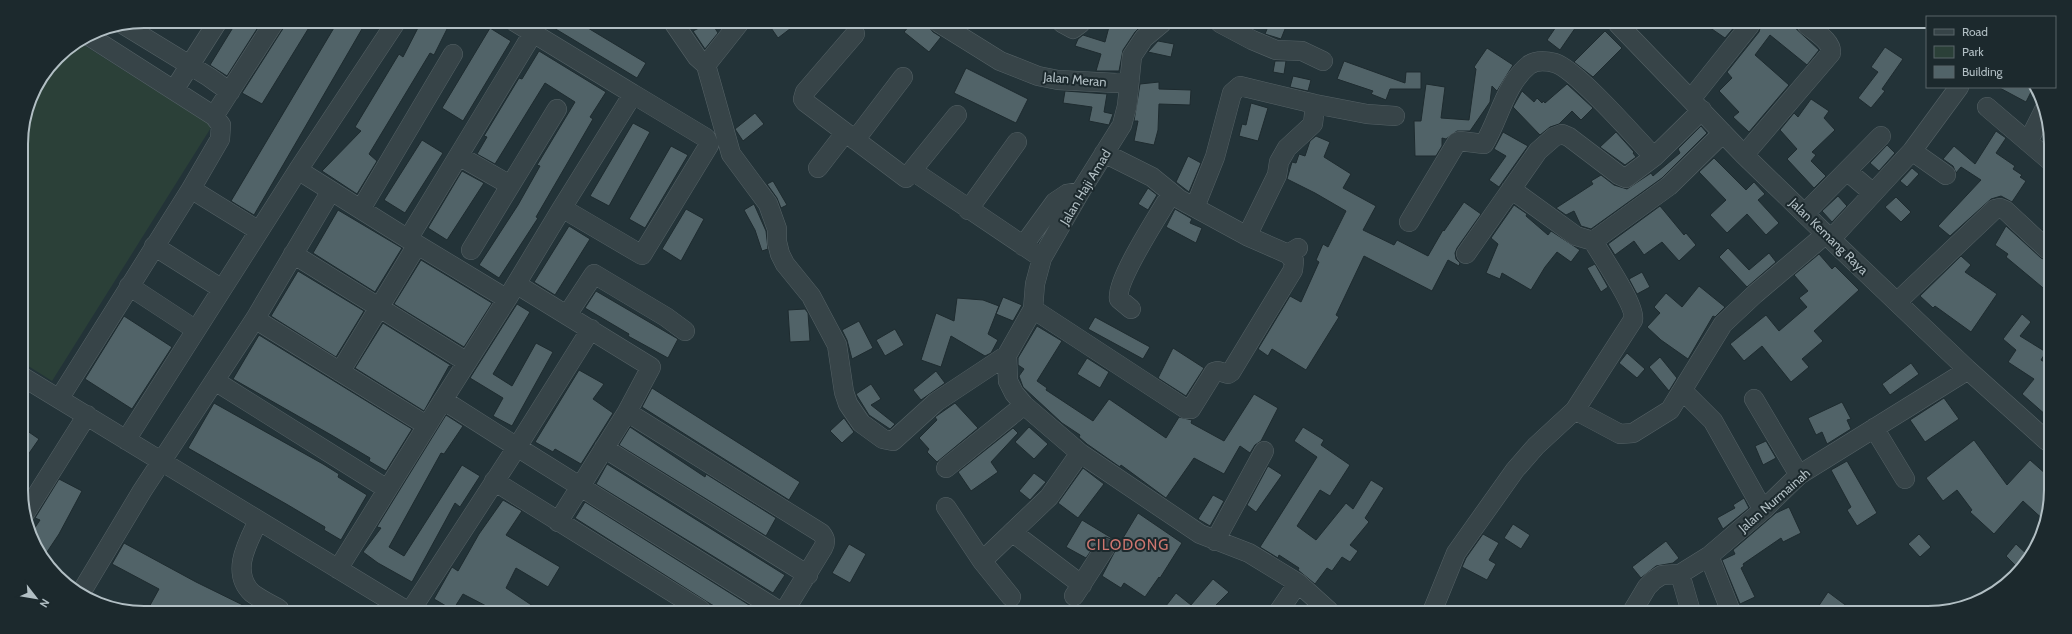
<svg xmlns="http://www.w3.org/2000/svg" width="2072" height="634" font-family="Cabin,sans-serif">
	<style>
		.green { fill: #2b4038 }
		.building { fill: #516368; stroke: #1e2b2f }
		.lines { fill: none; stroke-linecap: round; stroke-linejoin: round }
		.minor-casing { stroke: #556266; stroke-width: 20 }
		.minor { stroke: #374448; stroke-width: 19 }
		.labels { text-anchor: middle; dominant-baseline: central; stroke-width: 4; stroke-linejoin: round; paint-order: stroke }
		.street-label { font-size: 13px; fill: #b2bfc4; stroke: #1c292d }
		.quarter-label { font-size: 15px; letter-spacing: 1px; fill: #cd766f; stroke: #1c292d }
		.rim { fill: none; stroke: #b2bfc4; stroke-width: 2 }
	</style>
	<rect width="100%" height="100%" fill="#233338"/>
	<path class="green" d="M79 42 212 126 52 381 22 362 21 136 30 96 57 57Z"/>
	<path class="building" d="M237 21H262L227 76 210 65Z
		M286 21H313L262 104 242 93 284 27Z
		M338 21 366 22 254 215 231 201Z
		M421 22H448L445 27 447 29 434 55 430 53 369 154 377 161 357 194 322 171 361 131 355 127 399 54 403 57Z
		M544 22H578L646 63 637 78Z
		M711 22 718 33 705 49 693 31Z
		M767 22H799L778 38Z
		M912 23H926L933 32 941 37 929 52 904 32Z
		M1110 23H1144L1135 32 1123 50 1119 71H1096L1101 54 1075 46 1078 39 1083 35 1105 42Z
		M1269 24H1287L1281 39 1265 34Z
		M1558 24H1578L1560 50 1547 40Z
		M1706 25H1736L1725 38Z
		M1761 25H1792L1819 50 1807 65 1770 35 1755 55 1789 85 1749 132 1733 117 1739 112 1719 91 1732 78 1727 72 1759 32Z
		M490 28 511 41 463 121 442 108Z
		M1605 31 1622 48 1593 77 1574 62Z
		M1158 41 1174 44 1171 57 1148 52Z
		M1885 47 1903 59 1882 89 1885 91 1871 108 1858 98 1878 72 1871 67Z
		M1487 48 1513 65 1497 91 1492 86 1490 102 1470 131H1457L1446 139 1442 138V146L1436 156H1415L1414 121H1421L1426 84 1445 87 1441 118 1469 120 1476 69 1474 67Z
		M539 51 606 92 590 117 593 119 536 217 538 218 499 278 479 265 518 205 540 166 537 165 575 102 545 83 495 164 477 154 487 137 484 136 519 78 522 79Z
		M1275 61H1286L1284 74 1273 72Z
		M1344 61 1405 83 1406 72H1421V89H1390L1386 100 1371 94 1373 91 1337 79Z
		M966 68 1028 99 1016 123 954 93Z
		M1293 76 1311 80 1308 91 1290 87Z
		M1159 82V89L1191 90 1190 105 1159 104 1158 130 1154 145 1134 141 1138 121H1134L1140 84Z
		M1567 84 1593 108 1581 120 1572 111 1559 124 1550 127 1540 135 1513 107 1522 91 1534 102 1537 98 1542 103 1543 101 1545 103Z
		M1998 87H2032L2033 88 2026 102Z
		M1065 91 1107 94 1104 112 1113 114 1109 125 1089 121 1092 107 1063 103Z
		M1811 99 1829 111 1824 118 1835 130 1812 152 1816 155 1811 161 1826 176 1814 188 1787 159 1797 149 1780 130 1794 113 1798 117Z
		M1251 103 1268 108 1258 141 1239 136 1242 124 1246 125Z
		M755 113 764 124 743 141 735 129Z
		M633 123 650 132 609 206 590 196Z
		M1701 126 1707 133 1662 178 1591 229 1581 226 1574 211 1566 215 1556 208 1593 184 1591 181 1601 175 1614 185 1627 189 1651 173 1653 176 1680 153 1678 149Z
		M1996 131 2006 138 1996 153 2015 166 2013 169 2022 175 2020 177 2026 181 2012 202 2001 196 1991 199 1950 236 1938 226 1981 180 1961 167 1956 173 1953 166 1943 159 1954 146 1975 164Z
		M1503 132 1528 146 1499 187 1489 180 1506 156 1494 149Z
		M1616 132 1634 152 1633 153 1636 157 1625 165 1600 147Z
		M1316 136 1330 142 1324 157 1351 174 1343 188 1376 206 1363 230 1394 245 1397 240 1428 256 1443 230 1444 231 1464 202 1481 214 1457 248 1455 253 1456 259 1460 263 1459 266 1448 260 1432 291 1364 256 1336 315 1339 317 1306 370 1272 349 1268 356 1258 349 1290 296 1301 302 1319 262 1316 260 1323 244 1328 247 1346 211 1315 193 1287 179 1292 162 1296 163 1299 154 1305 156 1310 141Z
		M422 140 443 153 405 213 384 200Z
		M1887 145 1895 153 1879 171 1870 163Z
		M671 146 688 155 645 228 629 219Z
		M1188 156 1201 163 1189 192 1176 182Z
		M1714 158 1746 190 1754 182 1765 194 1758 200 1779 223 1766 235 1747 214 1727 233 1710 215 1726 200 1699 172Z
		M1912 168 1919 174 1907 187 1900 181Z
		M462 171 484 183 447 240 428 228Z
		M773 181 787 205 781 208 777 198 767 184Z
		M1148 188 1157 195 1148 210 1138 204Z
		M1838 196 1847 206 1832 222 1822 211Z
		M1896 197 1911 212 1901 222 1885 207Z
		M754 204 766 231 768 249 762 251 755 230 744 210Z
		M1514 205 1527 214 1526 216 1548 235 1551 231 1580 250 1571 262 1557 252 1545 267 1531 290 1502 273 1500 279 1486 273 1498 244 1491 238Z
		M1660 206 1684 235 1686 233 1696 245 1679 261 1662 242 1644 255 1634 241 1615 255 1608 244Z
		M686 209 704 219 681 261 662 249Z
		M1175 209 1192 219 1190 223 1202 228 1196 243 1166 227Z
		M338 210 402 248 375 292 313 253Z
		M2048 219V235L2042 229Z
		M569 226 590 239 555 295 534 282Z
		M2006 226 2041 258 2048 261V292L2006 257 2008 254 1995 245Z
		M1728 248 1749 270 1769 253 1776 262 1747 287 1719 257Z
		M1819 254 1832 269 1835 266 1859 290 1814 331 1823 341 1802 359 1809 367 1791 382 1762 346 1744 361 1730 344 1766 315 1779 331 1807 307 1799 298 1808 291 1794 275Z
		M1961 256 1971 265 1965 272 1997 294 1971 332 1935 306 1933 308 1920 296Z
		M421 260 492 303 464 347 394 304Z
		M1595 264 1608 287 1601 292 1587 268Z
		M298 271 364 311 336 357 271 316Z
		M1642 272 1650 287 1637 294 1629 279Z
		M1699 286 1725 307 1715 317 1713 316 1688 359 1661 340 1647 327 1660 313 1654 307 1666 293 1682 307Z
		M596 291 678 339 668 358 628 336 629 334 585 308Z
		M1003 297 1022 305 1013 321 996 314Z
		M957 298 983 300 999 306 988 334 998 340 991 353 985 356 951 336 941 367 921 360 936 313 954 321Z
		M517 304 530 312 493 374 512 386 536 343 553 352 512 426 493 416 503 398 470 378Z
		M805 309 808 313 810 341 790 342 788 310Z
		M2022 314 2031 322 2020 336 2046 352 2041 360 2048 364 2047 416 2022 394 2034 379 2008 362 2016 350 2003 339Z
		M124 316 172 347 132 409 85 379Z
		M1095 317 1150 347 1143 359 1088 329Z
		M859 321 873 348 852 359 847 340 842 330Z
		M383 323 452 366H449L424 411 355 368Z
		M1037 326 1062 341 1037 381 1047 388 1046 390 1093 421 1109 399 1166 438 1179 417 1192 420 1191 423 1224 441 1254 394 1278 408 1261 441 1255 445 1250 453 1240 446 1224 474 1194 458 1166 498 1121 465 1120 467 1087 444 1079 437 1080 435 1062 423 1023 387 1019 376 1024 369 1018 365V358Z
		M895 329 904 345 885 356 876 340Z
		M259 335 412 429 386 471 369 461 370 458 333 436 233 379Z
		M1173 348 1204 368 1186 396 1158 378Z
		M1627 353 1645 369 1637 378 1619 363Z
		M1660 357 1677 378 1669 391 1649 367Z
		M1087 358 1109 372 1100 388 1077 374Z
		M1911 363 1919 374 1890 395 1882 384Z
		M579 370 604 384 593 399 613 413 581 464 555 449 553 452 535 442Z
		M936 371 945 383 921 400 913 390Z
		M871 384 881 399 871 405 895 424 890 429 869 415 856 394Z
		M652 388 800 482 789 500 642 407Z
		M1944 398 1959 419 1925 442 1910 420Z
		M1842 402 1851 419 1847 420 1851 429 1827 444 1822 432 1816 435 1808 418Z
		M214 403 323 464 339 474 338 477 367 495 341 540 324 530 325 527 288 505 188 448Z
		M955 403 978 428 937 462 927 452 929 449 919 438 937 420 935 417Z
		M446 415 463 426 444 454 441 453 389 547 404 556 462 465 480 476 460 507 455 503 412 582 378 563 363 552 381 528 377 527 378 525Z
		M844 418 854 432 842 443 830 431Z
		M630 427 705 477 706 474 776 518 766 536 619 445Z
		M1029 427 1048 444 1034 459 1015 442Z
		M1303 427 1324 440 1321 445 1350 465 1330 496 1320 490 1297 526 1316 540 1346 503 1353 509 1371 480 1384 488 1365 518 1369 522 1350 545 1358 551 1350 562 1342 557 1332 571 1327 568 1315 584 1298 570 1299 568 1279 555 1278 558 1260 547 1317 457 1294 441Z
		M23 428 39 439 23 462Z
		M1013 428 1018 433 991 462 998 472 971 491 958 472Z
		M1974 440 2007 485 2030 460 2047 475V523L2023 501 1994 534 1970 512 1972 510 1957 490 1943 501 1926 478Z
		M1766 441 1776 458 1763 465 1755 446Z
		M1847 461 1877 513 1857 526 1847 510 1851 507 1831 470Z
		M607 464 785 575 773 593 596 484Z
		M1268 466 1282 475 1256 512 1247 505Z
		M1083 468 1104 484 1078 518 1058 503Z
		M1034 473 1046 482 1030 500 1019 491Z
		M59 479 82 491 59 534 43 558 34 545 30 535 40 520 35 518Z
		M1213 495 1224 501 1210 526 1198 519Z
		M1744 498 1749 508 1723 529 1717 518 1735 508 1733 505Z
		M503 500 522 511 506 535 560 567 548 587 516 568 506 588 539 610H494L463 594 453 610 434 599 452 567 458 571 479 534Z
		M585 502 757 610H721L709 603 575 518Z
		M1789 507 1801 533 1783 542 1781 538 1743 564 1744 566 1741 568 1755 597 1740 604 1722 560 1735 554 1733 550 1776 513Z
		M1138 513 1182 543 1160 578 1159 577 1145 597 1124 583 1121 588 1102 576 1116 549 1115 543 1111 539 1106 537 1100 538 1086 558 1066 547 1082 520 1120 543Z
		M1513 524 1530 535 1521 549 1504 538Z
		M1483 534 1499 543 1489 560 1496 564 1487 580 1462 567 1466 558Z
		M1919 534 1931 547 1920 557 1908 544Z
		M1666 541 1679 558 1673 563 1656 566 1641 578 1632 567Z
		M124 543 196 582 251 609H148L159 589 112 564Z
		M849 544 866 554 850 583 832 573Z
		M2016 544 2031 558 2020 570 2006 556Z
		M1213 579 1229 592 1210 611H1162L1176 593 1191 605Z
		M1828 592 1856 613H1826L1818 607Z"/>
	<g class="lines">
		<g class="minor-casing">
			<path id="minor" d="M396 22 298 170 408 239
				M515 22 633 94 562 208 642 255 709 145 706 138 633 94
				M673 22 697 57 706 65
				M740 22 706 65 731 154 768 204 777 229V242L780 254 785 264 811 296 837 345 844 392 848 404 861 423 883 439 893 441 936 402 1007 355
				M939 23 1000 61 1038 76 1058 80 1116 83 1129 81
				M1062 23 1073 29 1081 23
				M1162 23 1144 38 1132 56 1127 106 1122 125 1080 192 1042 258 1035 284 1033 309 1007 355 1008 381 1014 393 1024 405 1080 453 1200 534 1249 553 1298 583 1329 611
				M1220 23 1252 40 1276 50 1302 51 1323 61
				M1618 24 1744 155 1838 246 1967 369 2047 441
				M124 25 209 77 230 92
				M533 33 408 239 507 299 562 208
				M855 34 805 92 803 99 805 102 906 178 957 115
				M89 36 214 116 221 125 220 139 191 189
				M174 90 218 21
				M1691 99 1750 25
				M1987 107 2049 160
				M214 116 275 21
				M855 140 903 77
				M2028 142 2044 110
				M1912 151 1946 175
				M1104 153 1152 177 1179 199 1247 236 1288 254 1298 248
				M1744 155 1831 53C1832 41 1815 32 1807 25
				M459 156 510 185
				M818 168 845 133
				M913 171 1042 258
				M1847 171 1873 193
				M1511 189 1576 236 1593 241C1601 255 1637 307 1633 320L1575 410
				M1195 207 1215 157 1232 93 1240 86 1315 104 1367 114 1395 116
				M361 209 453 54
				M968 210 1017 142
				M1805 213 1881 136
				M1409 222 1457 142 1460 141 1484 144C1499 120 1505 84 1529 65 1536 60 1547 61 1555 63 1577 70 1635 137 1654 157
				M1247 236 1277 175 1279 162 1287 148 1313 124 1315 104
				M1831 239 1912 151 1959 87
				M1593 241 1669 186 1723 133
				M154 246 222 289
				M1023 246 1055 202 1067 194 1080 192
				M471 250 557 109
				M293 254 467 362
				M1466 254 1538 151 1554 137 1562 134 1569 137 1619 175 1626 178 1654 157 1702 110
				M516 284 651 367 627 412 558 522
				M129 286 196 330
				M1897 302 1995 209 2000 208 2005 210 2048 250
				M1033 309 1186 409H1191L1214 372 1218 371 1228 374 1231 372 1293 270 1294 261 1288 254
				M1131 309 1119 299C1115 281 1160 213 1171 194
				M567 315 594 274 666 317 685 331
				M255 319 426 425
				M340 372 417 245
				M23 377 404 609
				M215 381 387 489
				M1683 391 1713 421 1763 510
				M59 399 191 189 259 231
				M1754 399 1799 475
				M443 400 507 299
				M627 412 821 533C826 539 826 542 823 548L785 610
				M1874 428 1905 479
				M126 440 298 170
				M604 448 808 575
				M946 468 1024 405
				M494 481 701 610
				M946 507 982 561 1049 497 1080 453
				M24 515 87 415
				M258 521C248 542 230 572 252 593 260 599 270 604 279 609
				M1012 532 1082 585
				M1215 541 1264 451
				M1709 556 1731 612
				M982 561 1011 597
				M338 569 443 400 517 447 591 329
				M1680 574 1691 612
				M82 591 142 491 255 319 331 191
				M1074 596 1105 548
				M411 610 517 447 773 607 771 610
				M1279 611 1298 583
				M1432 612 1456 553 1515 470 1536 446 1575 410 1620 434 1633 433 1670 410 1723 324 1755 294 1826 234
				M1632 612 1647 587 1654 580 1662 575 1680 574 1709 556 1763 510 1799 475 1968 370"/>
		</g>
		<use href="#minor" class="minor"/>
	</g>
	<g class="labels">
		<g class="street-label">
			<text transform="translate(1075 79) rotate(5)">Jalan Meran</text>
			<text transform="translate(1085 187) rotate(-59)">Jalan Haji Amad</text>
			<text transform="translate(1829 236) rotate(44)">Jalan Kemang Raya</text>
			<text transform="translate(1774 500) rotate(-41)">Jalan Nurmainah</text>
		</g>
		<g class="quarter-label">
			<text x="1128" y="545">CILODONG</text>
		</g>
	</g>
	<path d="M0 0H2072V634H0ZM144 28H1928A116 116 0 0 1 2044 144V490A116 116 0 0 1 1928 606H144A116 116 0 0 1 28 490V144A116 116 0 0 1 144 28Z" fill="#1c292d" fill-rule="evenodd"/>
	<path class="rim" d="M144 28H1928A116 116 0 0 1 2044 144V490A116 116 0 0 1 1928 606H144A116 116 0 0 1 28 490V144A116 116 0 0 1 144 28Z"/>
	<rect x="1926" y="16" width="130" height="72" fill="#1c292d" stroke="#586569"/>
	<rect x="1934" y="29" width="20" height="6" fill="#374448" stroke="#586569"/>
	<text x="1962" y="36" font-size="12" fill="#b2bfc4">Road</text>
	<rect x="1934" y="46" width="20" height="12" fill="#2b4038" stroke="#586569"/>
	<text x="1962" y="56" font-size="12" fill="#b2bfc4">Park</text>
	<rect x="1934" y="66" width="20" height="12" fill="#516368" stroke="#586569"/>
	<text x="1962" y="76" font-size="12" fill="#b2bfc4">Building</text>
	<g transform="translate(36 598) rotate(121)" stroke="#1c292d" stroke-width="3" paint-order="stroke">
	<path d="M0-3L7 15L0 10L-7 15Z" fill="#b2bfc4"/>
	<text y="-6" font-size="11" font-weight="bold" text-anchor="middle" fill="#b2bfc4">N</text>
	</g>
</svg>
